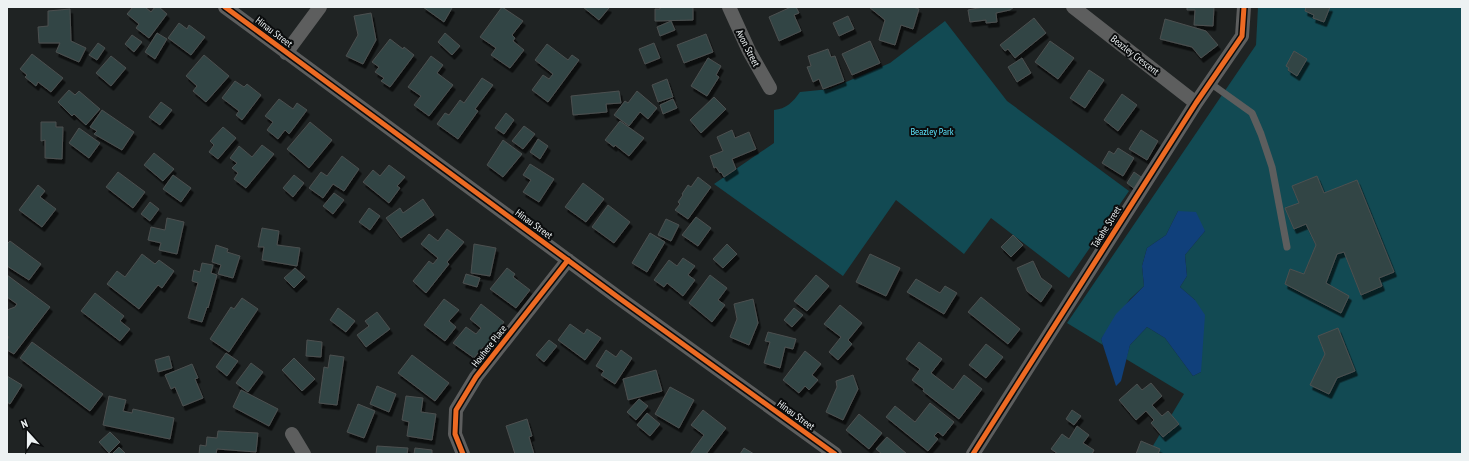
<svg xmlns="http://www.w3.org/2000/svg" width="1469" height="461" font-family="'PT Sans Narrow',sans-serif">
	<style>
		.green { fill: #124a53 }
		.water { fill: #10407b }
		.building { fill: #344; stroke: #4c5050; filter: url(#shadow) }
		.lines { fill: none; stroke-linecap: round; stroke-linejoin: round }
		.service { stroke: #5d5e5e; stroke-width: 7 }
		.minor { stroke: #5d5e5e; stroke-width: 14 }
		.cycleway-casing { stroke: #0a0c0d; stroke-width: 8 }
		.cycleway { stroke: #ed6a23; stroke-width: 5 }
		.labels { text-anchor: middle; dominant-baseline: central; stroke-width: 4; stroke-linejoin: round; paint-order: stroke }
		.street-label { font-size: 10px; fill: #edf2f3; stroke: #0a0c0d }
		.park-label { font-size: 10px; fill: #5ce4fd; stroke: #0a0c0d }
	</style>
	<defs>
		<filter id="shadow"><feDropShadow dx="2.5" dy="4.5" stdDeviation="0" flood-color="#0009"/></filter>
	</defs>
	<rect width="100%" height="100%" fill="#1f2323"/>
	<path class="green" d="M1258 7H1462V454H1148L1184 394 1126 359 1130 345 1147 327 1165 338 1193 376 1201 372 1195 300 1180 287 1187 276 1185 255 1205 231 1178 211 1166 235 1147 248 1142 266 1144 286 1130 299 1101 339 1103 345 1067 323 1256 45Z
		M945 21 1007 101 1129 191 1069 278 991 218 964 254 896 200 843 276 714 184 774 143V110C786 109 793 102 800 92L830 89 890 63Z"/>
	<path class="water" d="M1178 211 1196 212 1205 231 1185 255 1187 276 1180 287 1195 300 1205 315 1201 372 1193 376 1165 338 1147 327 1130 345 1121 381 1116 386 1101 339 1116 314 1144 286 1142 266 1147 248 1166 235Z"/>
	<path class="building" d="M133 7H145L151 12 155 7H159L167 14 149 38 136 28 139 24 127 14Z
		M423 7H451L452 8 444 22Z
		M502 7 523 21 512 35 515 38 513 41 524 50 510 68 491 55 496 48 480 37Z
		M583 7H607L609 8 599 20Z
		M660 7H693V20L655 21V9H660Z
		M791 7H796L799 13 794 15 801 31 779 41 769 17Z
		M869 7H913L919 9 913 29 901 25 895 45 879 40 885 20Z
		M983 7H1014L1010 10 996 13 997 22 986 23V20L970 22 968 10Z
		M1187 7H1214L1213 26 1194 25 1195 10H1187Z
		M1306 7H1330L1324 22 1313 18 1314 15 1305 11Z
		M70 9 71 41 86 48 79 62 56 52 60 43H39L38 27 48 26V11Z
		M371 13 376 40 363 64 346 56 358 35 354 16Z
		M848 16 854 29 839 36 833 23Z
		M1034 18 1046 33 1015 58 1008 49 1005 51 1000 45Z
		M1165 19 1206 31 1218 45 1201 58 1192 47 1160 39Z
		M671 21 675 30 660 36 657 27Z
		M179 23 187 29 189 25 205 37 191 55 168 38Z
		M157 33 167 39 155 59 145 52Z
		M445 33 460 46 452 55 438 42Z
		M706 34 713 52 684 63 677 45Z
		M132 35 142 42 134 52 125 44Z
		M390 39 403 49 404 47 414 55 390 87 381 81 384 78 375 72 379 67 372 62Z
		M870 41 880 63 852 75 842 54Z
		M1050 41 1074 58 1058 79 1035 62Z
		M98 43 105 48 97 60 89 55Z
		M654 43 660 58 645 64 639 49Z
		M547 44 568 60 572 55 579 60 548 102 532 90 543 75 549 79 553 74 535 60Z
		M828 49 831 57 835 56 844 81 823 89 819 79 813 82 807 67 811 66 808 56Z
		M1294 51 1307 59 1297 76 1288 70 1289 68 1286 66Z
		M32 54 63 78 51 92 38 82 36 86 25 77 27 75 20 69Z
		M204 55 229 76 206 102 193 91 197 86 186 76Z
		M111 56 126 68 111 86 96 73Z
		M431 56 443 65 437 73 453 85 429 116 414 105 421 96 408 87Z
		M708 58 721 66 716 75 719 77 707 96 691 86Z
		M1022 58 1031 73 1017 82 1008 67Z
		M1089 70 1104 80 1085 108 1070 98Z
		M482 78 493 85 475 109 478 111 458 139 437 124 445 113 449 115 460 100 464 103Z
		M667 79 673 97 658 102 652 85Z
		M235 81 244 87 247 84 261 95 242 120 236 115 239 111 222 98Z
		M69 90 75 95 79 91 100 109 86 125 74 114 72 116 58 102Z
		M619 91 621 103 606 104 607 112 573 115 571 96Z
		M637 91 657 108 648 119 640 112 629 126 614 115 625 101 628 103Z
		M1122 94 1137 105 1118 131 1104 120Z
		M714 97 726 109 701 133 690 120Z
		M279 99 293 109 297 103 307 110 289 134 285 130 278 139 267 130 273 122 265 116Z
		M673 99 677 108 663 114 660 105Z
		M161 102 172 110 160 125 149 117Z
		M102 110 134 132 122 150 94 134 97 131 90 127Z
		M506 113 514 120 504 134 495 128Z
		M620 121 644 138 629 156 615 145 614 147 605 140Z
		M41 122H56V127H63L62 159 45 158V140L41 141Z
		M310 122 332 140 309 168 287 149Z
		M524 126 535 134 523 149 512 141Z
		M223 127 236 138 218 159 209 152 214 145 210 141Z
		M79 128 100 143 89 158 69 143Z
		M732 130 735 138 749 132 756 149 732 159 736 169 724 177 721 172 720 173 716 167 714 168 710 156 723 151 717 137Z
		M1141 130 1158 141 1147 160 1129 149Z
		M538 139 548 146 540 159 530 152Z
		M503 140 522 154 503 177 487 165Z
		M262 145 274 154 246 188 234 179 238 173 232 168 237 163 230 158 239 146 252 157Z
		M1118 148 1134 158 1123 176 1102 163 1109 151 1114 154Z
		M154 153 174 169 163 181 144 165Z
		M342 156 359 169 344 191 333 184 323 198 309 188 321 172 327 176Z
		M530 164 554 179 539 202 523 192 531 180 523 175Z
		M389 165 405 177 397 186 400 188 389 203 363 182 373 170 380 176Z
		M118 172 145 192 133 208 106 187Z
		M1134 172 1144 179 1136 190 1127 183Z
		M173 175 191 188 181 202 163 189Z
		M294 175 304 183 293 197 283 188Z
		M1317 176 1324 193 1357 180 1394 272 1379 278 1382 286 1361 295 1344 252 1337 254 1326 283 1349 296 1341 313 1285 284 1290 269 1304 274 1316 245 1306 224 1294 229 1285 208 1299 203 1292 186Z
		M698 177 711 187 688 219 675 210 680 204 678 202 683 195 682 194 688 185 691 187Z
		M583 183 604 199 586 222 565 207Z
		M38 185 45 191 40 197 56 209 42 227 19 210Z
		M334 193 344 200 333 214 323 206Z
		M423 199 434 215 401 238 386 218 400 208 403 213Z
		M150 202 159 209 150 221 141 214Z
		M608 205 630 222 614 243 592 227Z
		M369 208 380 216 370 230 359 222Z
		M696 217 711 228 698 246 682 235Z
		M167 218 184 222 177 254 159 250 161 243 148 240 151 227 165 230Z
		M666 219 679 225 671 241 658 235Z
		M262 228 279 231 277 245 300 248 297 266 262 260 264 247H258Z
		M447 229 464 242 447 262 449 264 426 293 413 281 429 261 433 264 438 258 421 244 429 234 438 241Z
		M650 233 665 242 647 272 632 263Z
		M1013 235 1023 245 1011 257 1001 247Z
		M10 241 41 264 29 280 7 266V244Z
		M474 244 496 248 490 276 471 273Z
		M727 244 737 254 723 268 713 259Z
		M216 245 228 249 227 252 240 256 233 278 218 274 221 265 212 262Z
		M142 254 155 264 159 260 174 271 162 288 158 285 139 309 107 284 117 271 125 277Z
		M870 254 900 268 886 296 856 282Z
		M683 258 695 266 688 275 695 280 683 296 667 283 664 287 654 280 669 260 677 266Z
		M1033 261 1041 278 1052 286 1041 302 1027 291 1017 268Z
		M202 263 213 265 211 273 217 275 208 308 207 307 202 322 188 318 198 283 192 281 194 270 200 272Z
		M295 268 305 277 294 288 284 278Z
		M507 268 515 274 513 277 530 290 516 308 490 289Z
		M466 274 480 278 477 287 463 283Z
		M7 275 50 307 14 354 7 350V340L9 337 7 336V310L15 307 17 304 7 297Z
		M710 275 727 288 718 300 725 305 712 322 689 303Z
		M816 275 829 286 807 311 794 301Z
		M916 279 940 293 945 286 957 293 944 314 907 292Z
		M95 293 124 316 120 321 130 329 120 341 81 311Z
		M981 297 1020 329 1008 344 968 312Z
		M242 298 258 309 229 352 210 339 231 307 234 309Z
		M444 299 459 310 449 321 456 327 445 341 424 325Z
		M753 299 758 323 749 345 730 337 737 319 734 304Z
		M481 304 504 322 485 349 483 347 474 358 453 343 466 327 476 334 481 328 470 319Z
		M840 305 862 323 848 340 852 344 838 360 829 352 841 337 824 324Z
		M338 308 355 321 346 332 330 320Z
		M794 308 803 315 792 327 784 320Z
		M377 312 390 329 366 347 357 335 369 326 365 321Z
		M570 324 584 334 587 329 601 338 585 360 558 340Z
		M1338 328 1355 371 1337 378 1329 394 1310 385 1325 354 1318 336Z
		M768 332 796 339 793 349 785 347 780 368 764 363 770 342 765 341Z
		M307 340 322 342 321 357 306 356Z
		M549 340 557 346 544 362 536 355Z
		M32 342 103 394 90 411 20 358Z
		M919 342 942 359 931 373 953 390 964 375 982 389 959 419 923 391 924 389 912 380 920 369 906 359Z
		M986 344 1003 357 986 378 969 365Z
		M606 350 616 357 621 350 632 358 615 384 601 375 604 371 596 366Z
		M805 351 821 364 812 375 818 380 809 390 805 386 799 393 783 380Z
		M226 353 238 361 227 376 216 367Z
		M330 355 344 357 337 405 319 403 324 367 328 368Z
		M412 355 449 383 435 401 398 373Z
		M169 356 172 368 158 372 155 360Z
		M294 358 315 379 302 391 282 370Z
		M251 363 263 372 248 392 236 383Z
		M192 364 198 378 195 379 203 398 183 406 175 387 171 389 165 375Z
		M656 370 662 391 628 400 623 379Z
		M853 375 858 389 843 420 826 412 837 387 836 381Z
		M7 376 22 385 10 404 7 402Z
		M1151 383 1162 396 1152 405 1162 416 1168 411 1179 424 1163 437 1151 423 1154 420 1146 411 1136 420 1119 400 1137 384 1142 390Z
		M377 386 396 394 389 412 370 404Z
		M670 387 694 400 679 428 655 414Z
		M241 390 278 409 269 426 233 407Z
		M109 396 126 400 123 411 132 413 133 409 174 418 170 439 103 425Z
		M406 396 423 398 421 412 436 414 432 440 407 436 409 422 402 420Z
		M639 399 648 406 636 420 627 412Z
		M930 403 954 422 943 436 938 432 934 436 938 439 928 451 886 417 895 406 915 422Z
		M358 404 375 411 364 438 347 432Z
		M703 410 726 428 706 454H690L704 435 691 425Z
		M1072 410 1081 416 1074 425 1066 419Z
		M647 413 660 424 650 436 637 425Z
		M859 414 882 433 869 449 846 430Z
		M527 419 532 436 529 437 534 454H515L506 426Z
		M1077 426 1089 435 1083 443 1094 450 1092 454H1058L1051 449 1062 434 1069 439Z
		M218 431 258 433 256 452 217 449 216 454H199L200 445 206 446 207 437 217 438Z
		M110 432 120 442 109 453 99 442Z
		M887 437 907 454H882L876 449Z
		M1141 441 1160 449 1158 454H1136Z
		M377 446 408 448 407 454H376Z
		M119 447 126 454H112Z
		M415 448 432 450V454H414Z
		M744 448 754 454H740Z"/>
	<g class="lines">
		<path class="service" d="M1210 83 1252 113 1261 134 1272 167 1287 247"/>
		<path class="minor" d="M225 7 619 298 835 454
			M729 7 749 51 770 88
			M1073 7 1196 103
			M286 53 320 7
			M292 434 304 454
			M463 454 455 434 456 410 476 377 568 260
			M973 454 1196 103 1242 36 1244 7"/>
		<g class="cycleway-casing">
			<path id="cycleway" d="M225 7 619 298 835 454
				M463 454 455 434 456 410 476 377 568 260
				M973 454 1196 103 1242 36 1244 7"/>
		</g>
		<use href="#cycleway" class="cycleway"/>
	</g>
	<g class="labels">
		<g class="street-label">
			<text transform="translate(274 32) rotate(37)">Hinau Street</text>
			<text transform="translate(748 48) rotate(63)">Avon Street</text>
			<text transform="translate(1135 55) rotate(38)">Beazley Crescent</text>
			<text transform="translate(534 224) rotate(36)">Hinau Street</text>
			<text transform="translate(1106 227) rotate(-58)">Takahe Street</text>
			<text transform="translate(489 346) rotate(-52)">Houhere Place</text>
			<text transform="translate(796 415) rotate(36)">Hinau Street</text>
		</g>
		<g class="park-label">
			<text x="932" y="131">Beazley Park</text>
		</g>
	</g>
	<rect width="1469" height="461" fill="none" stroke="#edf2f3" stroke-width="16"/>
	<g transform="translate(28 433) rotate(339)" stroke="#0a0c0d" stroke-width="3" paint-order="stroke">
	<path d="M0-3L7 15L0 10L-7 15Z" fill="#edf2f3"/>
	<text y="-6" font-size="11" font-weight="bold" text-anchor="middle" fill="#edf2f3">N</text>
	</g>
</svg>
